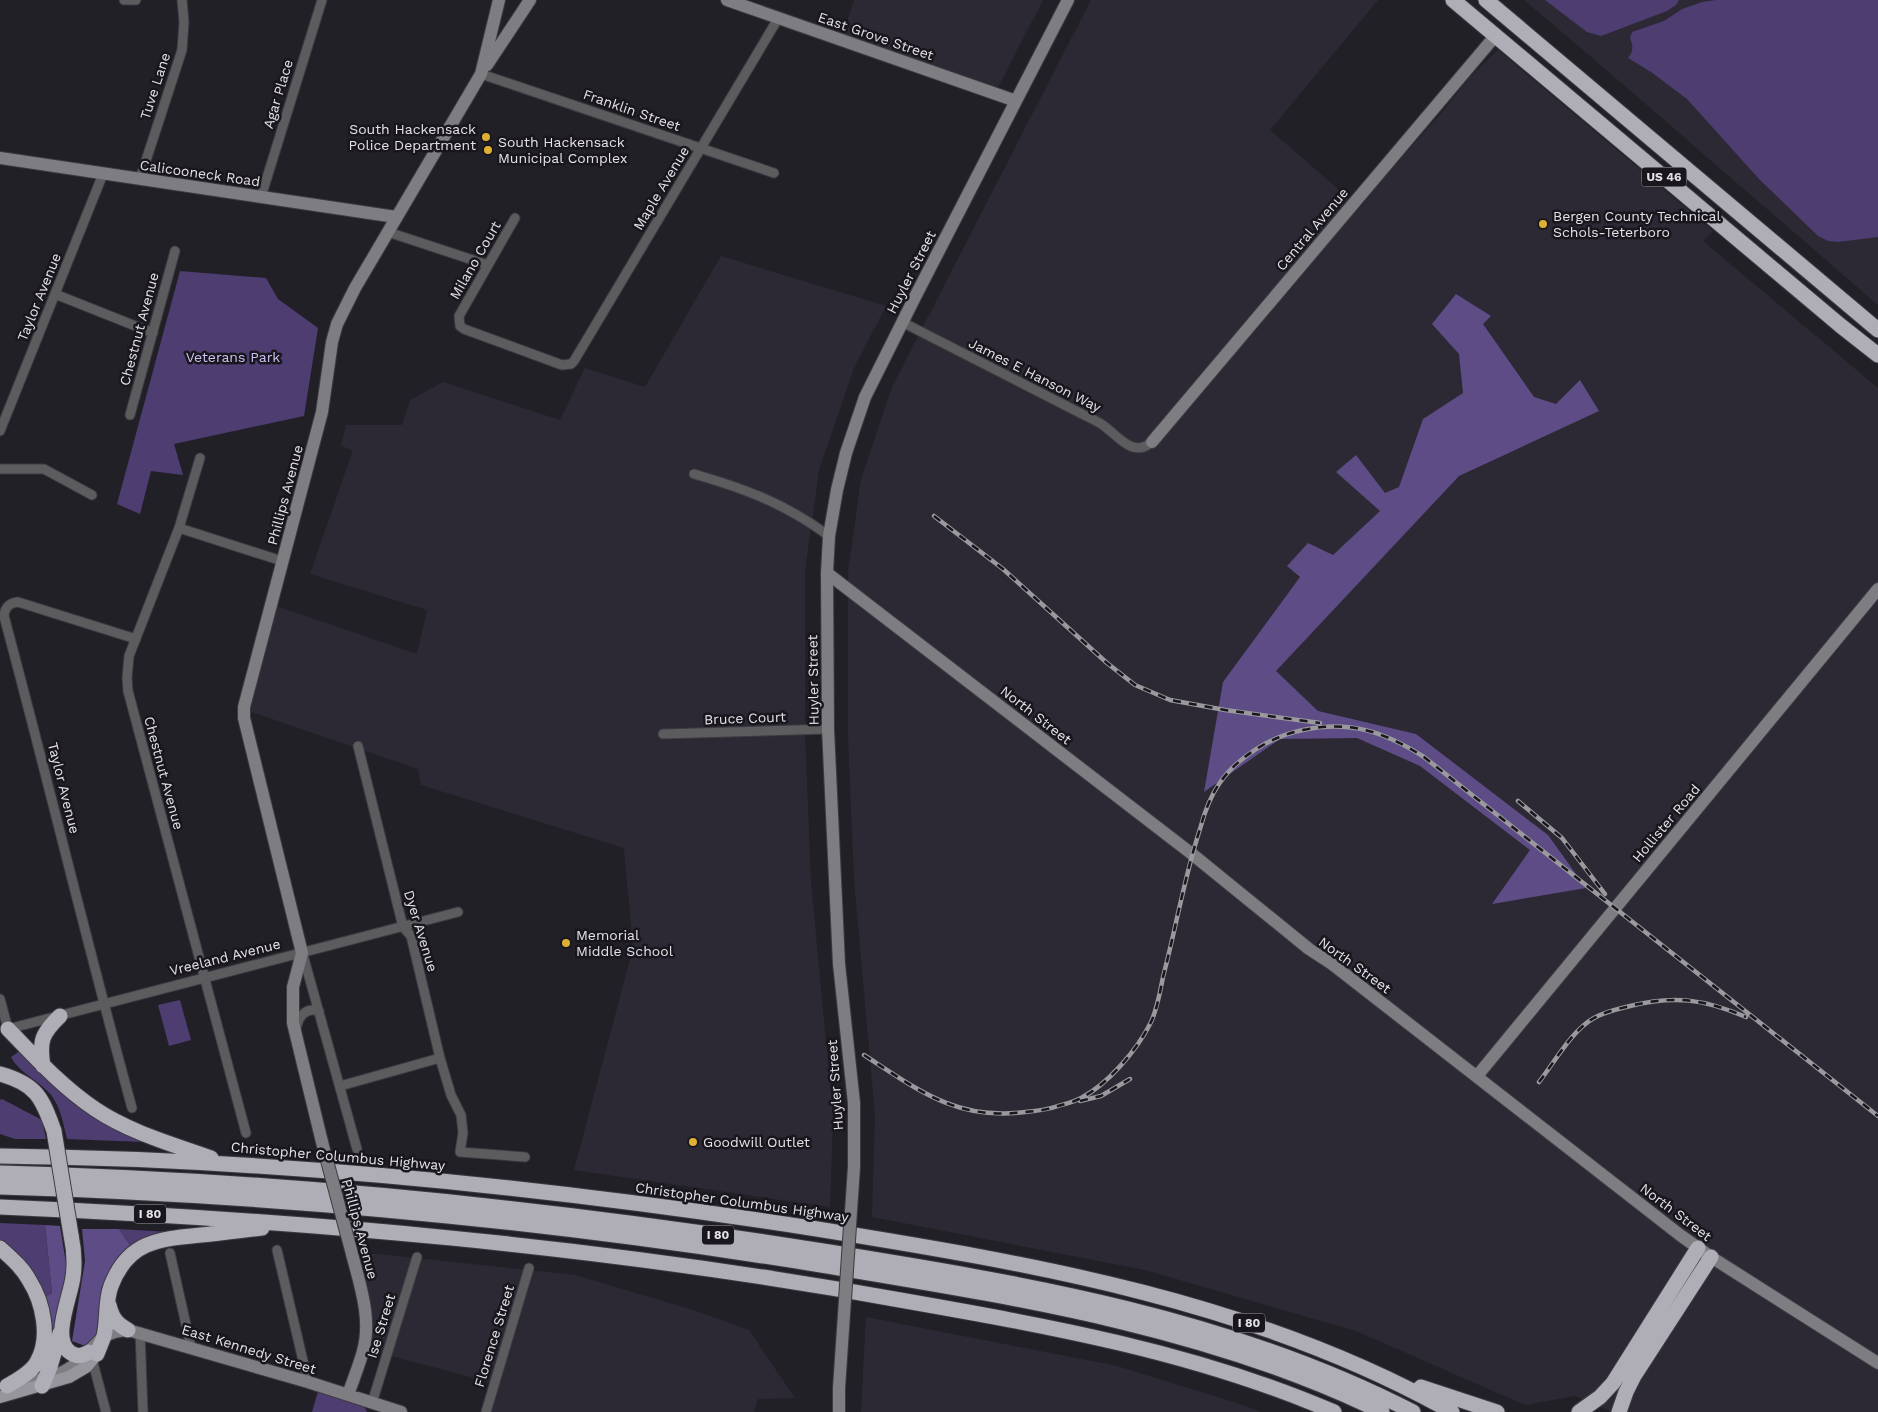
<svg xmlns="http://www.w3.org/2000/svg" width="1878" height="1412" font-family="'Work Sans',sans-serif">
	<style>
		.built { fill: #2c2934 }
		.green { fill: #4d3d71 }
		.forest { fill: #5d4c85 }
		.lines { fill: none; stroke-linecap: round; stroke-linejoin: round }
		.street-casing { stroke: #3d3b42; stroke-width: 11 }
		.secondary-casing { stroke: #3d3b42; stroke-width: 14 }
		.primary-casing { stroke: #3d3b42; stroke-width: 14 }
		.highway-casing { stroke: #3d3b42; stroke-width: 17 }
		.street { stroke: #5c5c5f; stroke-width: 9 }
		.secondary { stroke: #7e7d82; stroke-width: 12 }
		.primary { stroke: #97969d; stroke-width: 12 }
		.highway { stroke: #afadb5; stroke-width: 15 }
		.rail-casing { stroke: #9a999e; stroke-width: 4.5 }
		.rail { stroke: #19171d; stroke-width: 2.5; stroke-dasharray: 8; stroke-linecap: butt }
		.secondary-bridge-casing { stroke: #3d3b42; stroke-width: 14; stroke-linecap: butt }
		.highway-bridge-casing { stroke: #3d3b42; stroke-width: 17; stroke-linecap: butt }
		.secondary-bridge { stroke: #7e7d82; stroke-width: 12 }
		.highway-bridge { stroke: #afadb5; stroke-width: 15 }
		.poi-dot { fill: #dfb034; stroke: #19171d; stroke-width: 2 }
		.labels { text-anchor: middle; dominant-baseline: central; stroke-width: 5; stroke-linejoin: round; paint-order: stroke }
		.shield { fill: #19171d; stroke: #a6a5aa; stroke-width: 1 }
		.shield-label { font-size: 12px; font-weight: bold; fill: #e3e2e7 }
		.street-label { font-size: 14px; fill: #e3e2e7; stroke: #19171d }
		.poi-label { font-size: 14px; fill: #e3e2e7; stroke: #19171d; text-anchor: start }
		.park-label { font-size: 14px; fill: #cec1f5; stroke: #19171d }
	</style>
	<rect width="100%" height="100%" fill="#222027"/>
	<path class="built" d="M854 0H1043L995 93 840 43Z
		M1091 0H1378L1270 130 1354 203 1361 207 1374 188 1439 116 1469 78 1498 50 1713 231 1703 241 1878 388V1412H1613L1575 1396 1525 1405 1356 1331 1145 1270 872 1217 875 1115 854 879 848 734V573L861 479 892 387Z
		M1524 0H1878V305L1596 61Z
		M721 256 886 306 854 368 819 470 805 571V734L811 882 833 1117 830 1207 574 1170 633 948 624 848 421 785 418 769 243 709 273 605 417 654 427 610 310 574 353 450 341 446 346 425H402L410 400 443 382 560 420 585 368 645 387Z
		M352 1254H377L575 1275 693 1310 749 1330 795 1398 758 1399 754 1412H485L494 1383 364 1349 366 1332Z
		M866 1317 1117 1366 1240 1404 1261 1412H861Z"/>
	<path class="green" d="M1545 0H1679L1676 5 1667 11 1601 36 1587 32Z
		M1716 0H1878V237L1838 242 1828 241 1818 236 1759 179 1687 99 1651 72 1628 58C1634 51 1633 45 1630 38L1632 32 1664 21 1682 9 1702 2Z
		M180 271 266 278 278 299 318 328 304 416 174 444 183 475 151 471 140 514 117 504Z
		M180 1000 191 1040 169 1046 158 1005Z
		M21 1050 112 1127 143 1142 67 1139C63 1123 61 1108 51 1095 39 1080 20 1074 11 1057Z
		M2 1099 42 1120 46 1139H15L0 1134V1100Z
		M0 1223 45 1225 52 1293 45 1297 20 1256 0 1244Z
		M119 1229 169 1232 131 1247Z
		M319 1388 362 1401 367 1412H312Z"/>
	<path class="forest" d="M1456 294 1491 316 1483 324 1534 397 1556 404 1580 380 1599 411 1459 476 1276 671 1318 711 1416 734 1548 835 1586 888 1492 904 1530 850 1420 766 1357 738 1280 739 1204 792 1223 682 1300 577 1287 566 1308 543 1333 555 1380 511 1336 472 1356 455 1385 493 1399 487 1423 419 1463 393 1459 354 1432 324Z
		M45 1225 60 1226 67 1270 51 1340 45 1297 52 1293Z
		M82 1229H119L131 1247 116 1260 102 1286 96 1336 85 1346 72 1341 85 1261Z"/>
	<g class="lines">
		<g class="street-casing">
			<path id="street" d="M124 0H136
				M481 74 774 173
				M140 179 182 50 184 22 182 0
				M261 197 322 0
				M515 218 459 316 460 326 464 329 562 365 571 364 574 361 779 17
				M388 232 488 265
				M55 294 153 333
				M902 322 1086 416C1092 419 1099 422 1104 426 1119 437 1133 458 1152 442
				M130 415 175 251
				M0 431 103 174
				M200 458 179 528 129 656 127 678 128 691 246 1133
				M0 469H44L92 495
				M694 474C746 489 786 504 829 536
				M179 528 282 561
				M663 734 828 729
				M358 746 403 927 411 936 440 1058 451 1095 461 1115 463 1133 460 1152 525 1157
				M303 955 357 1149
				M0 999 8 1029 458 912
				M296 1030C298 1017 305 1007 319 1011
				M340 1086 440 1058
				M132 1108C87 944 48 780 4 616 5 607 9 603 18 602L136 639
				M277 1250 308 1382
				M170 1253 191 1347
				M140 1332 143 1412
				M92 1359 106 1412
				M372 1403 417 1257
				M486 1412 529 1268"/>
		</g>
		<g class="secondary-casing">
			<path id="secondary" d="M727 0 1016 101
				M487 65 530 0
				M0 158 396 217
				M1152 442 1496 35
				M827 573 1192 854 1309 949 1332 964 1680 1235 1711 1257 1878 1363
				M1477 1076 1878 589
				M322 1142 293 1023V987L302 953 244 718V707L322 412 332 342 337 324 355 288 481 74 499 0
				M854 1167V1103L839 964 828 729 827 573 829 536 837 490 846 453 865 397 914 299 1068 0
				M12 1385C31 1381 52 1379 68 1369 94 1355 93 1332 128 1330L308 1382 401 1412
				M348 1395C353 1380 359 1366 363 1351 372 1319 360 1285 352 1254
				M839 1412V1388"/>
		</g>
		<g class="primary-casing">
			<path id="primary" d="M0 1397 69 1377 86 1367 97 1354"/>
		</g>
		<g class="highway-casing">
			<path id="highway" d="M1453 0 1841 326 1878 355
				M1486 0 1878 330
				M8 1029C35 1057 62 1087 95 1109 129 1132 172 1144 211 1158
				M43 1066C39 1041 42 1033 60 1016
				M0 1074C36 1084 42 1097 54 1131
				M0 1156C274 1159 547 1187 817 1229 1035 1264 1257 1302 1452 1412
				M0 1173C277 1180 555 1208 829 1252 1028 1284 1231 1318 1413 1412
				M0 1187C285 1195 570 1223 851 1270 1032 1300 1216 1331 1382 1412
				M0 1207C302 1220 603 1246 900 1300 1048 1326 1195 1352 1334 1412
				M71 1235C74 1249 75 1263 73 1277 71 1296 50 1341 71 1353 77 1357 83 1356 89 1352
				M0 1248C11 1258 22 1267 29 1280 43 1302 51 1338 37 1362 31 1373 17 1380 7 1386
				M109 1305C112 1317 116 1324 128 1330
				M97 1354C99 1348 102 1342 104 1336 108 1319 105 1302 111 1286 128 1241 159 1239 201 1235 221 1233 242 1230 262 1228
				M42 1386 50 1367 60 1333
				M1421 1387 1497 1412
				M1579 1412 1600 1397 1613 1383 1698 1248
				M1619 1412 1626 1392 1634 1376 1711 1257"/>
		</g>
		<use href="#street" class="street"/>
		<use href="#secondary" class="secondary"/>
		<use href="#primary" class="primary"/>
		<use href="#highway" class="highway"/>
		<g class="rail-casing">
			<path id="rail" d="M934 516 1003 569 1107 663 1135 685 1170 700 1225 710 1320 723
				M1518 801 1562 838 1605 894
				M864 1055C918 1090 957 1121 1025 1112 1036 1111 1047 1110 1058 1106 1065 1104 1074 1102 1081 1098 1107 1085 1137 1050 1150 1024 1157 1011 1160 992 1163 977 1176 928 1184 878 1200 829 1204 814 1210 797 1219 784 1237 757 1272 736 1303 730 1350 720 1385 732 1424 757L1878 1116
				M1539 1082C1554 1063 1572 1030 1594 1018 1604 1012 1618 1009 1630 1006 1674 995 1704 999 1746 1017
				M1080 1101 1101 1096 1130 1079"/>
		</g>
		<use href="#rail" class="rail"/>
		<g class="secondary-bridge-casing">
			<path id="secondary-bridge" d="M322 1142 352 1254
				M839 1388 854 1167"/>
		</g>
		<g class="highway-bridge-casing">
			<path id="highway-bridge" d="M54 1131 71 1235"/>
		</g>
		<use href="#secondary-bridge" class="secondary-bridge"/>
		<use href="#highway-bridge" class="highway-bridge"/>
	</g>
	<g class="poi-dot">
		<circle cx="486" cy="137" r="5"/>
		<circle cx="488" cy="150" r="5"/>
		<circle cx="1543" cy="224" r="5"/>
		<circle cx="566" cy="943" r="5"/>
		<circle cx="693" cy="1142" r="5"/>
	</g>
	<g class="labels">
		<g class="shield">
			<rect x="1641.5" y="167.5" width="45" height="19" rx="4"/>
			<rect x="134" y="1204.5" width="32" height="19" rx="4"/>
			<rect x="702" y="1225.5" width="32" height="19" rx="4"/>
			<rect x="1233" y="1313.5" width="32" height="19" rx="4"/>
		</g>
		<g class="shield-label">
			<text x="1664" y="177">US 46</text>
			<text x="150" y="1214">I 80</text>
			<text x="718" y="1235">I 80</text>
			<text x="1249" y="1323">I 80</text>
		</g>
		<g class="street-label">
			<text transform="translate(876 36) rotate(19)">East Grove Street</text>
			<text transform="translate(155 86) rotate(-72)">Tuve Lane</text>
			<text transform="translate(278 94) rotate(-73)">Agar Place</text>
			<text transform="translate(632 110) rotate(19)">Franklin Street</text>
			<text transform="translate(200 173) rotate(8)">Calicooneck Road</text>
			<text transform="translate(661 188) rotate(-59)">Maple Avenue</text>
			<text transform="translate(1312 229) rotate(-50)">Central Avenue</text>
			<text transform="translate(475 260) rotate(-60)">Milano Court</text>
			<text transform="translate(911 272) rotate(-63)">Huyler Street</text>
			<text transform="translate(39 297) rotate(-68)">Taylor Avenue</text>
			<text transform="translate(139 329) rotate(-75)">Chestnut Avenue</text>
			<text transform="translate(1035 375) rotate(27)">James E Hanson Way</text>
			<text transform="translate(285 495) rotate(-75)">Phillips Avenue</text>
			<text transform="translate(813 680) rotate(-91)">Huyler Street</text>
			<text transform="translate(1036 715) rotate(38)">North Street</text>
			<text transform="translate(745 718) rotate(-2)">Bruce Court</text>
			<text transform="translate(164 773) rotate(75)">Chestnut Avenue</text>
			<text transform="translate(64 788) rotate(76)">Taylor Avenue</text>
			<text transform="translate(1666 823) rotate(-50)">Hollister Road</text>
			<text transform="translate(421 931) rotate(73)">Dyer Avenue</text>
			<text transform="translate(225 957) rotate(-14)">Vreeland Avenue</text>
			<text transform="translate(1355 965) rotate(36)">North Street</text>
			<text transform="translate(835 1085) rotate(-94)">Huyler Street</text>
			<text transform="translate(338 1156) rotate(5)">Christopher Columbus Highway</text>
			<text transform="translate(742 1202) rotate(8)">Christopher Columbus Highway</text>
			<text transform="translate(1676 1212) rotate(37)">North Street</text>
			<text transform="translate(360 1229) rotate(75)">Phillips Avenue</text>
			<text transform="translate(381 1326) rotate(-73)">Ise Street</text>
			<text transform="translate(494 1336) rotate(-73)">Florence Street</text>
			<text transform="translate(249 1349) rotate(17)">East Kennedy Street</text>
		</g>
		<g class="poi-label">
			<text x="476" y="129" text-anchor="end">South Hackensack<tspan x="476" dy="16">Police Department</tspan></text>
			<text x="498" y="142">South Hackensack<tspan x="498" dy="16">Municipal Complex</tspan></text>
			<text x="1553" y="216">Bergen County Technical<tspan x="1553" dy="16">Schols-Teterboro</tspan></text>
			<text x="576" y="935">Memorial<tspan x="576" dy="16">Middle School</tspan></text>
			<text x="703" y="1142">Goodwill Outlet</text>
		</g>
		<g class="park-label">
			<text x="233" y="357">Veterans Park</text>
		</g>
	</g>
</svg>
